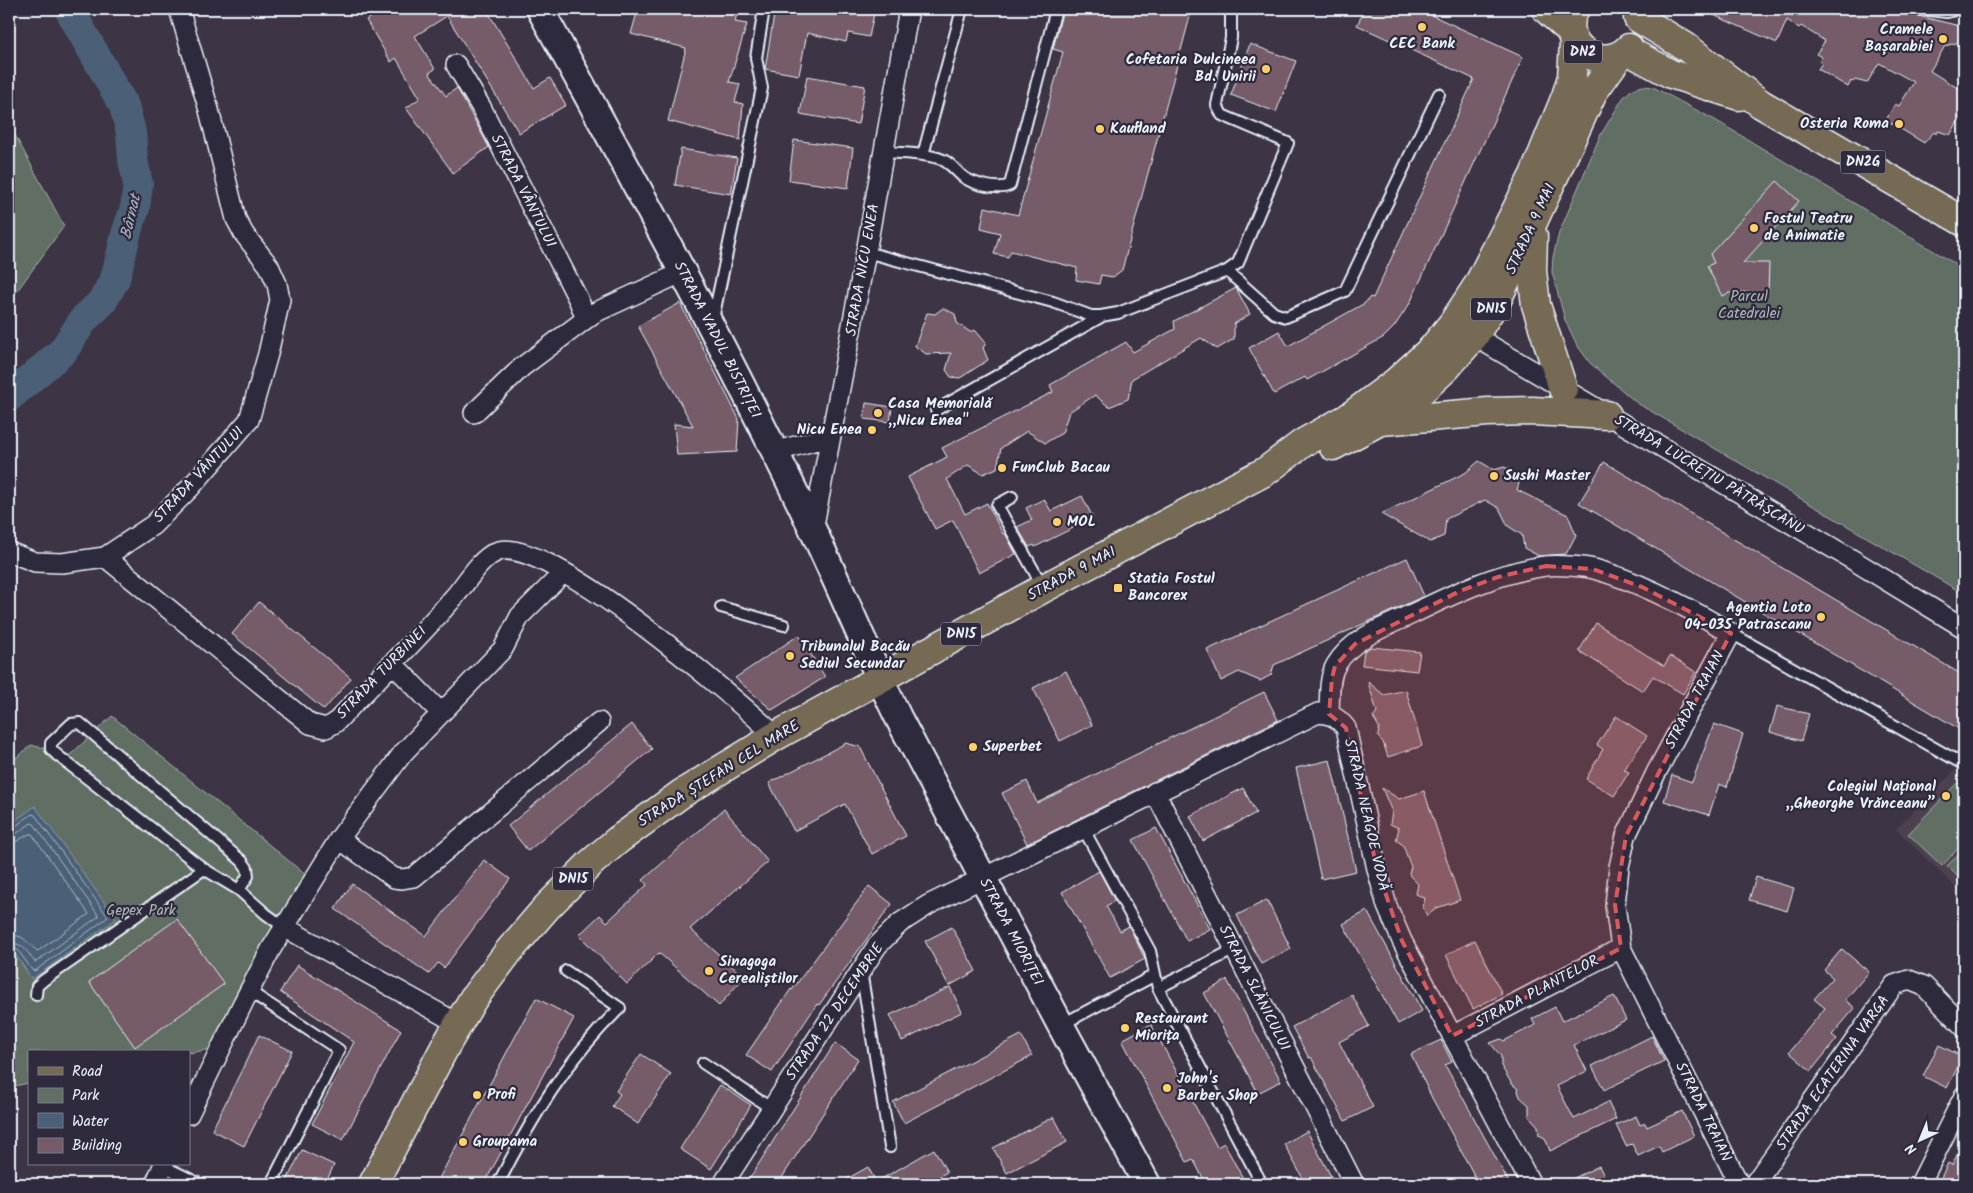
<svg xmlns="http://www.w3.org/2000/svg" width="1973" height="1193" font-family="Kalam,sans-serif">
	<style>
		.built { fill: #4e404f }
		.green { fill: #616e64; stroke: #a4b0ae }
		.water { fill: #4b6076; stroke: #8a9aaa }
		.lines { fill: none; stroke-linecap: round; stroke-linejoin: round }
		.shore { stroke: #a9b7c4; stroke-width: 1 }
		.river { stroke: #4b6076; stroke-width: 30 }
		.building { fill: #745b67; stroke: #e8f1f8 }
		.service-casing { stroke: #e8f1f8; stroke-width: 14 }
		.minor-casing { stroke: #e8f1f8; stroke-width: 22 }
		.secondary-casing { stroke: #e8f1f8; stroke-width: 30 }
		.primary-casing { stroke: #e8f1f8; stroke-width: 31 }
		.service { stroke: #2f2a3d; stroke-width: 10 }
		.minor { stroke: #2f2a3d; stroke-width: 19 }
		.secondary { stroke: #2f2a3d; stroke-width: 26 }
		.primary { stroke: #766a54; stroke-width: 28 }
		.marked { fill: #da5a5c; fill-opacity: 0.2; stroke: #da5a5c; stroke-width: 4; stroke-dasharray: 10 6; stroke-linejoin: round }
		.poi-dot { fill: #ffd166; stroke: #2f2a3d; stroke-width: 2 }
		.labels { text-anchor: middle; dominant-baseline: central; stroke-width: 4.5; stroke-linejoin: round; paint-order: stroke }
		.shield { fill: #2f2a3d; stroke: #b0b5c0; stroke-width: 1 }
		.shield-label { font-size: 14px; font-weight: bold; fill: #e8f1f8 }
		.poi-label { font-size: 15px; font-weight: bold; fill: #e8f1f8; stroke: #2f2a3d; text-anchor: start }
		.street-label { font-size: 15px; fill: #e8f1f8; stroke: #2f2a3d }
		.park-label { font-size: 15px; fill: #abb6b5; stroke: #2f2a3d }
		.water-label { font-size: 16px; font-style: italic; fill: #a9b7c4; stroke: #2f2a3d }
	</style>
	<rect width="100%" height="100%" fill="#3d3445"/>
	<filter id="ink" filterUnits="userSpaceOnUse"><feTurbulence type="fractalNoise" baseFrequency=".02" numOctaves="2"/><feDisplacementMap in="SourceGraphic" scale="10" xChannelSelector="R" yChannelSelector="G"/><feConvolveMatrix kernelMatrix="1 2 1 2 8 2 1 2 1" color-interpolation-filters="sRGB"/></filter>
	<g filter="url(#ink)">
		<path class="built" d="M1964 757V896L1896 829 1961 764Z"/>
		<path class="green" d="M1642 86 1653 87 1715 120 1964 269V594L1637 403 1590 363 1577 345 1565 320 1552 272 1553 257 1559 233 1600 136 1623 98 1631 90Z
			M9 124 64 226 9 302Z
			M112 716 317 884 222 1047 189 1053V1052H29V1083L9 1087V764L31 745 70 755Z
			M1958 782 1964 788V842L1942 866 1908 834Z
			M1964 848V883L1947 866Z"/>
		<path class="water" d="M35 806 116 919 32 979 15 954 9 958V825Z"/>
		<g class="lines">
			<path class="shore" d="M9 829 13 828 32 814 35 815 108 917 35 971 32 970 18 950 13 949 9 951
				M9 835 16 834 31 823 34 824 99 916 36 962 34 961C27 952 22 941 9 944
				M9 843 17 841 29 834H32L89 914 38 951C27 945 25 933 9 936"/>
			<path class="river" d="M9 397 63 351 84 319 102 302 115 279 127 231 135 208 138 184 133 160 131 132 124 106 69 9"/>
		</g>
		<path class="building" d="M385 9H486L534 88 550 78 566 105 519 133 447 16 415 36 435 69 429 73 446 96 457 88 489 147 453 173 406 108 420 98 396 58 391 62 366 20Z
			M638 9H738L735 22 747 24 729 82 740 84 735 102 743 104 740 140 668 121 686 48 631 34Z
			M775 9H875L869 37 848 33 846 42 807 33 799 75 765 69Z
			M1063 9H1192L1122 270 1113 277 1101 275 1099 284 1076 280 1077 268 1011 251 1008 257 994 254 1000 233 981 228 985 207 1018 215 1063 52 1053 49Z
			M1365 9H1418L1523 57 1410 303 1394 327 1384 337 1307 380 1305 377 1274 394 1249 348 1279 331 1288 346 1365 303 1370 297 1373 298 1474 79 1357 25Z
			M1700 9H1898L1918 16 1964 27V36L1956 43 1945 46 1930 71 1964 92V112L1950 135 1938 131 1936 134 1934 132 1924 143 1886 120 1895 104 1899 106 1914 82 1879 63 1867 83 1855 80 1853 82 1851 81 1848 87 1818 69 1822 63 1819 61 1822 57 1816 54 1825 41 1801 26 1799 28 1787 20 1777 43Z
			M1250 44 1296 61 1276 112 1231 95Z
			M807 76 865 86 858 124 800 114Z
			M794 140 853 148 848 188 789 180Z
			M681 149 737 158 731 194 675 185Z
			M1777 181 1799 201 1743 263H1769L1768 293 1732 292 1722 296 1707 266 1714 263 1710 254Z
			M1236 288 1250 314 1234 324V339L1217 349 1201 338 1132 379 1128 399 1109 407 1095 395 1069 412 1062 433 1045 443 1027 431 1001 448 997 468 983 474 968 465 947 479 965 514 987 503 1003 534 1005 533 1016 554 979 573 953 520 935 529 908 477 947 457 942 448 1053 392 1050 385 1126 342 1133 352 1175 329 1174 321Z
			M680 303 739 419 737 452 677 455 674 424 693 426 638 326Z
			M943 308 955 314 957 323 970 332 975 330 986 343 983 348 988 360 960 378 951 377 946 370 951 353 926 354 915 346 927 313 935 314Z
			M866 403 892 407 890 422 864 419Z
			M1479 461 1494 470 1504 467 1511 470 1519 483 1517 490 1568 515 1576 535 1566 554 1539 556 1524 548 1522 535 1508 526 1499 508 1485 500 1446 519 1444 536 1430 542 1381 514 1465 473Z
			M1604 462 1964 676V732L1579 503Z
			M1082 496 1093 518 1035 547 1034 545 1029 547 1017 527 1032 520 1026 508 1044 499 1051 511Z
			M1407 558 1424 596 1274 665 1271 675 1260 681 1239 672 1221 681 1207 650Z
			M259 602 351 678 324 710 232 634Z
			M1596 623 1664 666 1670 656 1696 672 1683 694 1653 676 1643 691 1579 651Z
			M799 635 825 677 772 710 735 678Z
			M1371 647 1420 652 1417 671 1362 665 1364 651Z
			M1066 671 1092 725 1060 741 1033 688Z
			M1368 682 1384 695 1406 690 1422 746 1388 757 1383 742 1378 737 1379 727 1373 717 1377 712Z
			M1264 692 1278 720 1027 844 1002 793 1027 781 1037 803Z
			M1777 706 1809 714 1801 741 1770 732Z
			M1616 716 1647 736 1624 770 1629 772 1614 796 1586 779 1603 749 1597 745Z
			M632 724 652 749 528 851 508 826Z
			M1714 724 1743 734 1727 787 1719 784 1709 815 1664 801 1672 775 1692 782Z
			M846 743 860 747 906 836 872 854 845 804 794 831 769 783Z
			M1330 760 1356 871 1321 879 1296 768Z
			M1243 788 1256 813 1203 841 1190 816Z
			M1382 788 1399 799 1424 791 1460 900 1437 908 1427 916 1423 907 1425 898 1416 894 1418 884 1410 876 1409 873 1411 867 1403 845 1396 840 1399 828 1390 824 1392 812Z
			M724 809 768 862 690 929 744 977 719 1006 659 953 627 984 579 935 600 915 607 922 647 885 643 880Z
			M1156 828 1210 929 1187 941 1133 840Z
			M484 860 510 879 444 968 438 963 429 974 335 909 352 884 426 936Z
			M1099 871 1115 901 1106 906 1120 931 1129 926 1145 959 1110 978 1062 892Z
			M1756 877 1794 888 1787 911 1749 900Z
			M869 886 892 904 819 1005 817 1004 772 1072 746 1055 791 989 792 990Z
			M1267 900 1291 949 1261 964 1237 915Z
			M1367 911 1422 1011 1398 1024 1343 924Z
			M177 919 224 984 135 1047 89 982Z
			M952 927 976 971 949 986 925 941Z
			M1475 940 1502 994 1473 1009 1446 955Z
			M1842 949 1869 972 1845 1000 1855 1008 1832 1035 1837 1039 1811 1071 1789 1052 1825 1008 1814 999 1833 978 1824 970Z
			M297 965 401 1030 343 1140 312 1124 354 1042 280 992Z
			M1227 980 1281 1081 1258 1093 1204 993Z
			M950 987 962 1012 902 1041 890 1015Z
			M1352 995 1369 1026 1339 1042 1373 1107 1345 1121 1311 1057 1309 1058 1292 1027Z
			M1614 996 1626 1020 1574 1045 1587 1071 1557 1086 1574 1119 1608 1102 1616 1119 1550 1151 1545 1138 1539 1135 1538 1126 1529 1116V1105L1520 1097 1517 1088 1512 1084 1501 1066V1056L1490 1043 1501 1039 1504 1041 1535 1025 1532 1019 1555 1007 1562 1021Z
			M536 998 574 1018 484 1184H436Z
			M1151 1024 1217 1147 1224 1143 1246 1184H1206L1193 1159 1187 1162 1122 1040Z
			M259 1035 292 1051 244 1146 212 1130Z
			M1021 1035 1032 1056 904 1123 893 1102Z
			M1652 1036 1664 1061 1604 1090 1592 1066Z
			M1441 1040 1452 1062 1445 1065 1510 1184H1479L1432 1098 1411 1054Z
			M835 1043 858 1059 778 1184H746Z
			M1939 1045 1963 1057 1947 1088 1923 1076Z
			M641 1054 671 1074 638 1124 612 1106 620 1094 616 1091Z
			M720 1085 751 1105 711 1169 680 1149Z
			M1682 1111 1694 1136 1662 1152 1659 1146 1638 1156 1632 1144 1626 1146 1616 1125 1636 1116 1640 1125 1645 1123 1647 1127Z
			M1054 1117 1067 1142 1007 1173 993 1148Z
			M1307 1131 1335 1184H1306L1284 1144Z
			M1964 1141V1184H1938L1948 1163 1952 1165Z
			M934 1149 947 1172 926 1184H838L868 1167 876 1182Z
			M302 1150 334 1165 325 1184H285Z
			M1599 1166 1608 1184H1562Z"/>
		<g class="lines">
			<g class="service-casing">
				<path id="service" d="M1919 9 1947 12 1958 9
					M884 152C901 153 921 153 938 158 949 161 954 169 962 176 972 184 998 191 1010 185L1056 9
					M923 155 962 9
					M866 252 1053 302 1091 316H1101L1118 313 1227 271 1238 263 1288 143 1222 115 1217 105 1231 38V9
					M1227 271 1274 313 1286 317 1345 291 1439 94
					M713 319 762 88 756 58 764 9
					M936 410 1101 317
					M1012 497 997 505 1043 587
					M721 607 784 625
					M1731 633 1961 763
					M1083 828 1150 951 1158 988 1262 1184
					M239 890 248 876 247 868 242 861 80 723 71 724 51 743V749L57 755 204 869 239 890 266 914 284 927
					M861 971 890 1147
					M1158 988 1235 949
					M249 991 339 1050 271 1184
					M36 995 37 986 44 980 204 869
					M1061 1025 1155 975
					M703 1063 772 1109
					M163 1166 200 1184
					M498 1184C530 1120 568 1058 620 1008L566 971"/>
			</g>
			<g class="minor-casing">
				<path id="minor" d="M456 65 481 107 579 301 586 319 594 313 683 272
					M1464 330 1853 560 1964 628
					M474 413 522 367 586 319
					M774 452 831 436
					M813 530 866 252 909 9
					M9 552 35 562 62 563 105 557 153 525 190 488 249 420 268 354 280 300 277 284 269 266 244 234 236 219 209 110 179 9
					M105 557 310 724 326 728 335 723C375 681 417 640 455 596 467 582 479 560 496 552 542 530 738 701 776 736
					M392 663 441 713
					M1329 714C1330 699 1328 678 1336 665 1351 639 1384 627 1410 615 1453 594 1496 573 1545 566 1556 565 1582 566 1594 569 1638 581 1691 609 1731 633L1656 773 1626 836 1619 867 1615 905 1621 948 1739 1184
					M1155 792 1354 1184
					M339 839 394 878 402 879 414 877 599 722
					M284 927 457 1023
					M1452 1036 1621 948
					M189 1114 243 1003 271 949 339 839 403 753 503 649 520 616 563 573
					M155 1184 164 1164
					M723 1184 877 946 900 923 928 905 1318 713C1332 714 1338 718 1346 728L1377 869 1387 906 1402 941 1531 1184
					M1754 1184 1894 985 1909 980 1924 986 1964 1027
					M1920 1184 1964 1096"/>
			</g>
			<g class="secondary-casing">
				<path id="secondary" d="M540 9C634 180 728 352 812 528 842 591 868 655 898 717L1061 1026 1147 1184"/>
			</g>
			<g class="primary-casing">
				<path id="primary" d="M1546 9 1571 31
					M1575 9C1555 43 1602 76 1629 48
					M1638 18 1686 47 1761 104 1964 222
					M1627 50 1671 74 1739 96
					M1533 236 1532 271 1536 305 1563 389
					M1381 421 1488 412 1533 411 1607 415
					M1333 446 1380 421 1418 394 1446 368 1474 336 1497 300 1593 92 1619 56
					M373 1184 446 1045 473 999 509 951 547 907 592 862 618 840 681 794 776 736 1044 588 1266 471 1303 443 1348 418 1396 382 1432 349 1453 323 1478 285 1534 175 1566 96 1572 77 1574 42"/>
			</g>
			<use href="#service" class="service"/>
			<use href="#minor" class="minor"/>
			<use href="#secondary" class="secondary"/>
			<use href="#primary" class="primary"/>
		</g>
	</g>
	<path class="marked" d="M1546 566 1593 569 1642 587 1731 633 1626 836 1615 905 1621 948 1452 1036 1402 941 1377 869 1346 728 1329 714 1332 678 1335 666 1355 644 1460 591 1498 577Z"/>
	<g class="poi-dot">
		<circle cx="1422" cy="27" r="5"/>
		<circle cx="1943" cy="39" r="5"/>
		<circle cx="1266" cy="69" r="5"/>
		<circle cx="1899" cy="124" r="5"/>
		<circle cx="1100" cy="129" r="5"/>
		<circle cx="1754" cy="228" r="5"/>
		<circle cx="878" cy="413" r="5"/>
		<circle cx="872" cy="430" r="5"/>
		<circle cx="1002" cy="468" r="5"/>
		<circle cx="1494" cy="476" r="5"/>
		<circle cx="1057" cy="522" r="5"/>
		<rect x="1113" y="583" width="10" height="10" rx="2.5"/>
		<circle cx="1821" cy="617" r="5"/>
		<circle cx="790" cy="656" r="5"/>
		<circle cx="973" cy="747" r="5"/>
		<circle cx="1946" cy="796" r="5"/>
		<circle cx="709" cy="971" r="5"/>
		<circle cx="1125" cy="1028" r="5"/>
		<circle cx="1167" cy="1088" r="5"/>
		<circle cx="477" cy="1095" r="5"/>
		<circle cx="463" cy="1142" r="5"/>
	</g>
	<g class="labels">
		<g class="shield">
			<rect x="1564" y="40.5" width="38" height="23" rx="4"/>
			<rect x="1840.5" y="150.5" width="45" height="23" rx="4"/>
			<rect x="1471" y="297.5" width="40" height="23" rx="4"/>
			<rect x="941" y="622.5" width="40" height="23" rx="4"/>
			<rect x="553" y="867.5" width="40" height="23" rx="4"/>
		</g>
		<g class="shield-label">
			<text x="1583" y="52">DN2</text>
			<text x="1863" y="162">DN2G</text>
			<text x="1491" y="309">DN15</text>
			<text x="961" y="634">DN15</text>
			<text x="573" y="879">DN15</text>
		</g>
		<g class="poi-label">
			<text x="1933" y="30" text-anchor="end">Cramele<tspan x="1933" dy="17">Bașarabiei</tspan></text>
			<text x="1422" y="44" text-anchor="middle">CEC Bank</text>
			<text x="1256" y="60" text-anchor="end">Cofetaria Dulcineea<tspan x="1256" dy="17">Bd. Unirii</tspan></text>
			<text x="1889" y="124" text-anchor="end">Osteria Roma</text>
			<text x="1110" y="129">Kaufland</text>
			<text x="1764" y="219">Fostul Teatru<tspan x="1764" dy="17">de Animatie</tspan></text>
			<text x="888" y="404">Casa Memorială<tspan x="888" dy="17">„Nicu Enea"</tspan></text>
			<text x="862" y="430" text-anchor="end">Nicu Enea</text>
			<text x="1012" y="468">FunClub Bacau</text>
			<text x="1504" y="476">Sushi Master</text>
			<text x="1067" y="522">MOL</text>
			<text x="1128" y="579">Statia Fostul<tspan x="1128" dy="17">Bancorex</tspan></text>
			<text x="1811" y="608" text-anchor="end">Agentia Loto<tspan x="1811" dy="17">04-035 Patrascanu</tspan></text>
			<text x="800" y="647">Tribunalul Bacău<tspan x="800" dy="17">Sediul Secundar</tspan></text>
			<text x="983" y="747">Superbet</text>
			<text x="1936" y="787" text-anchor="end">Colegiul Național<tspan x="1936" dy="17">„Gheorghe Vrănceanu”</tspan></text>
			<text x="719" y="962">Sinagoga<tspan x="719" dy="17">Cerealiștilor</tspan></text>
			<text x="1135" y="1019">Restaurant<tspan x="1135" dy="17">Miorița</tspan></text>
			<text x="1177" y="1079">John's<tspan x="1177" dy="17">Barber Shop</tspan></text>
			<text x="487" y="1095">Profi</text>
			<text x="473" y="1142">Groupama</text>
		</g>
		<g class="street-label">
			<text transform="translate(523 191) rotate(63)">STRADA VÂNTULUI</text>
			<text transform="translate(1531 229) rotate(-65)">STRADA 9 MAI</text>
			<text transform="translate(863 270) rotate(-80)">STRADA NICU ENEA</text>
			<text transform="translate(717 340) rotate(63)">STRADA VADUL BISTRIȚEI</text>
			<text transform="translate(199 475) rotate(-47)">STRADA VÂNTULUI</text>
			<text transform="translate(1709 475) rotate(31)">STRADA LUCREȚIU PĂTRĂȘCANU</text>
			<text transform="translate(1072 574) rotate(-28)">STRADA 9 MAI</text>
			<text transform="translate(382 673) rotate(-46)">STRADA TURBINEI</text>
			<text transform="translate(1695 700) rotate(-62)">STRADA TRAIAN</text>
			<text transform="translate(719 774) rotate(-32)">STRADA ȘTEFAN CEL MARE</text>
			<text transform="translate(1366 815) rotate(77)">STRADA NEAGOE VODĂ</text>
			<text transform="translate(1011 932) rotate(62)">STRADA MIORIȚEI</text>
			<text transform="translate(1254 988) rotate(63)">STRADA SLĂNICULUI</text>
			<text transform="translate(1537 992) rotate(-28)">STRADA PLANTELOR</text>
			<text transform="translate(835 1012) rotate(-56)">STRADA 22 DECEMBRIE</text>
			<text transform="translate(1833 1073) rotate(-55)">STRADA ECATERINA VARGA</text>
			<text transform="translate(1703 1112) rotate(64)">STRADA TRAIAN</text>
		</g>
		<g class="park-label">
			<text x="1749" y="297">Parcul<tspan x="1749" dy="17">Catedralei</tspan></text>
			<text x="141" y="911">Gepex Park</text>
		</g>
		<g class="water-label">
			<text transform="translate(131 217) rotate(-77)">Bârnat</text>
		</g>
	</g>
	<rect width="1973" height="1193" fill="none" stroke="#2f2a3d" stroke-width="30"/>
	<rect x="15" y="15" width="1943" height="1163" fill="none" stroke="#e8f1f8" stroke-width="2" filter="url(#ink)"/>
	<rect x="28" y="1050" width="162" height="115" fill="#2f2a3d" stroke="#797a88"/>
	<rect x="38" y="1067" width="25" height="8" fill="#766a54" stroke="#797a88"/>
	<text x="72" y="1076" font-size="15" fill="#e8f1f8">Road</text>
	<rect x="38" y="1088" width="25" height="15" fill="#616e64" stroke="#797a88"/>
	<text x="72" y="1100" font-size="15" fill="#e8f1f8">Park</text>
	<rect x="38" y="1113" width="25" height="15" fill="#4b6076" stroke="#797a88"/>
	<text x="72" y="1126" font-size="15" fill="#e8f1f8">Water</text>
	<rect x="38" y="1138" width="25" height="15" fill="#745b67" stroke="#797a88"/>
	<text x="72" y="1150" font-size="15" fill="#e8f1f8">Building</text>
	<g transform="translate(1920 1140) rotate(224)" stroke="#2f2a3d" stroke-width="4" paint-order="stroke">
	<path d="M0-4L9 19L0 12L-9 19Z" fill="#e8f1f8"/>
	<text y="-8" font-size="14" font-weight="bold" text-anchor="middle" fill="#e8f1f8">N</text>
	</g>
</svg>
